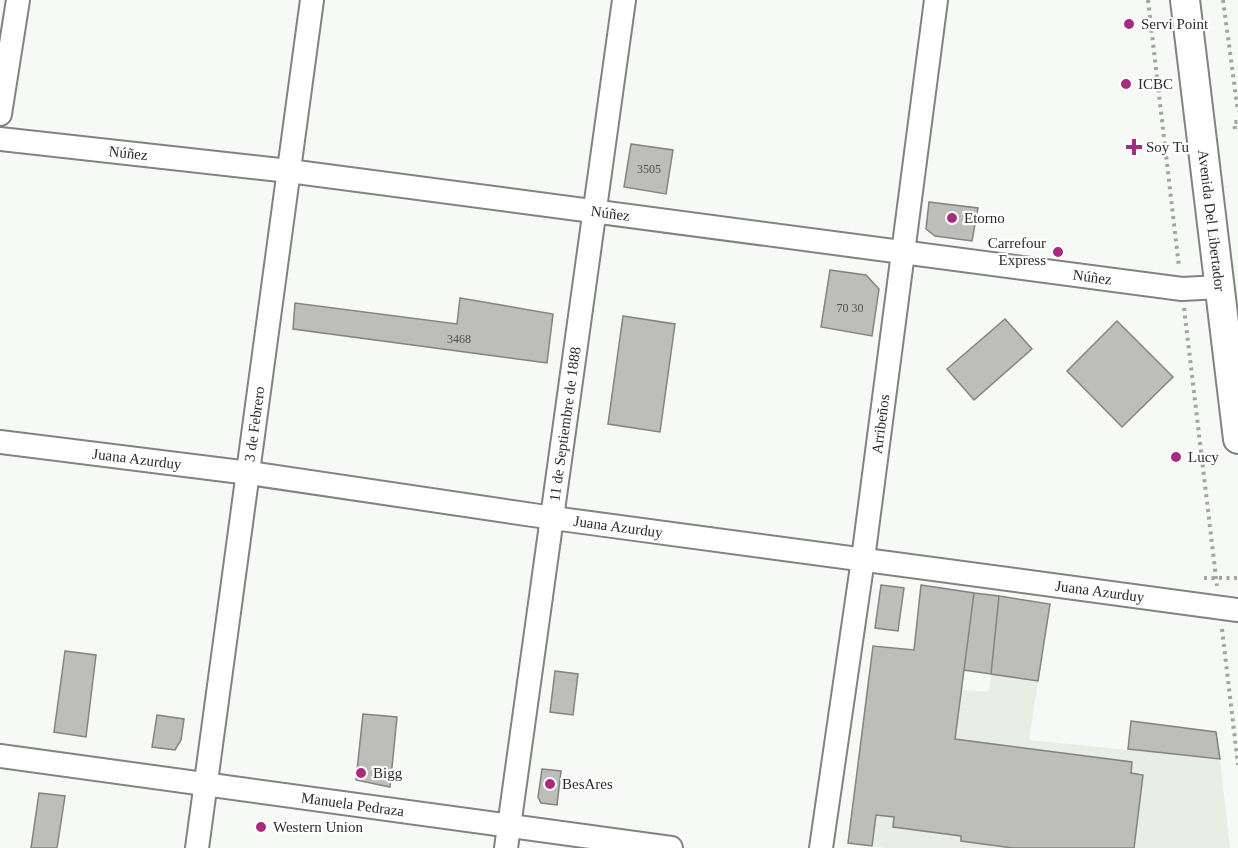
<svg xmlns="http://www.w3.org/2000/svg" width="1238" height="848" font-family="'Times New Roman',serif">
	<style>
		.built { fill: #e7eee4 }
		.building { fill: #bdbdb9; stroke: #838380; stroke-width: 1.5 }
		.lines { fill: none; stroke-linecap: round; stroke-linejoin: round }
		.minor-casing { stroke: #808380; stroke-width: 26 }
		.major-casing { stroke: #808380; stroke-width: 32 }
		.path { stroke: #a3a5a3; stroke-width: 4; stroke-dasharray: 3 4.5; stroke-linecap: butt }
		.minor { stroke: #fff; stroke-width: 22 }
		.major { stroke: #fff; stroke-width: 28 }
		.poi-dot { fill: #a72b7e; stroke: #fff; stroke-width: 2 }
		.labels { text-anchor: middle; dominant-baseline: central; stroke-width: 4.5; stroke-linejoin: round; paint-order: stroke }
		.number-label { font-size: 12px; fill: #50504e }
		.poi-label { font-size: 15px; fill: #2b2c2b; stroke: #fff; text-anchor: start }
		.street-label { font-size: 15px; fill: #2b2c2b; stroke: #fff }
	</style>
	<rect width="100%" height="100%" fill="#f6f9f5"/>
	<path class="built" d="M921 585 974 593 962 690 989 692 999 596 1050 604 1029 740 1220 759 1230 848H885L855 844 849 835 873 646 914 649Z"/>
	<path class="building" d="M631 144 673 150 666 194 624 187Z
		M929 202 978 208 972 241 935 236 926 229Z
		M830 270 866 275 879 289 872 336 821 327Z
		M460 298 553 314 547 363 293 329 295 303 457 324Z
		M623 316 675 324 660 432 608 424Z
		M1005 319 1032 349 974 400 947 369Z
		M1117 321 1173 377 1122 427 1067 371Z
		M881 585 904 588 898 631 875 628Z
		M921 585 974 593 955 739 1132 762 1131 773 1143 775 1134 848H1013L961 841V836L893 827 894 817 876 815 872 846 848 843 873 646 914 650Z
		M974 593 999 596 991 674 964 670Z
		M999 596 1050 604 1038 681 991 674Z
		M65 651 96 655 86 737 54 732Z
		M555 671 578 674 573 715 550 712Z
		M363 714 397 717 390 787 356 780Z
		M157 715 184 719 181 740 175 750 152 747Z
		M1131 721 1216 732 1220 759 1128 749Z
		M542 769 561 771 557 805 541 803 538 797Z
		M39 793 65 796 57 848H31Z"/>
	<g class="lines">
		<g class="minor-casing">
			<g id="minor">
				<path d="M0 114 18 0"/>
				<path id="s1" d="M0 139 289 171 1182 289 1220 287"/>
				<path id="s2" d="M0 442 249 473 553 518 1238 610"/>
				<path id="s3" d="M0 756 671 848"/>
				<path id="s4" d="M197 848 312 0"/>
				<path id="s5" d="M506 848 624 0"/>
				<path id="s6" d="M821 848 863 559 936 0"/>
			</g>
		</g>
		<g class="major-casing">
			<g id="major">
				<path id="s7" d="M1185 0 1238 439"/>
			</g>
		</g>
		<path class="path" d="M1148 0 1179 267
			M1223 0 1238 112
			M1235 129 1234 122H1238
			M1184 308 1217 586
			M1204 578H1238
			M1222 629 1238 765"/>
		<use href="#minor" class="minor"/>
		<use href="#major" class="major"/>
	</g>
	<g class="poi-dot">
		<circle cx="1129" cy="24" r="6"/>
		<circle cx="1126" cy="84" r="6"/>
		<path d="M1131 138h6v6h6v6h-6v6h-6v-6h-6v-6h6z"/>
		<circle cx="952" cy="218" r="6"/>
		<circle cx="1058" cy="252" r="6"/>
		<circle cx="1176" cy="457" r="6"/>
		<circle cx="361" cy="773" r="6"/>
		<circle cx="550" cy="784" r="6"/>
		<circle cx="261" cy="827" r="6"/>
	</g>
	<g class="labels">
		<g class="number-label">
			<text x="649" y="169">3505</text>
			<text x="850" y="308">70 30</text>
			<text x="459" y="339">3468</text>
		</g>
		<g class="poi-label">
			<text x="1141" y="24">Servi Point</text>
			<text x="1138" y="84">ICBC</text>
			<text x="1146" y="147">Soy Tu</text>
			<text x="964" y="218">Etorno</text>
			<text x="1046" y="243" text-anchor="end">Carrefour<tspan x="1046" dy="17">Express</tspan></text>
			<text x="1188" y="457">Lucy</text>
			<text x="373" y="773">Bigg</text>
			<text x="562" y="784">BesAres</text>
			<text x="273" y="827">Western Union</text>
		</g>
		<g class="street-label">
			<text stroke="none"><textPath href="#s1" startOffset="129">Núñez</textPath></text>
			<text stroke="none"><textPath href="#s1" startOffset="615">Núñez</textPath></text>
			<text stroke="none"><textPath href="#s7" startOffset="222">Avenida Del Libertador</textPath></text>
			<text stroke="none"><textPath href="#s1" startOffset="1101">Núñez</textPath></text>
			<text stroke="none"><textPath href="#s4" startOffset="428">3 de Febrero</textPath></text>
			<text stroke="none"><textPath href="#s5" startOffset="428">11 de Septiembre de 1888</textPath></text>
			<text stroke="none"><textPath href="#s6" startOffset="428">Arribeños</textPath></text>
			<text stroke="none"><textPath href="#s2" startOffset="138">Juana Azurduy</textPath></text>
			<text stroke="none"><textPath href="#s2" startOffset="624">Juana Azurduy</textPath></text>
			<text stroke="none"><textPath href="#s2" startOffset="1110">Juana Azurduy</textPath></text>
			<text stroke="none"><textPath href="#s3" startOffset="356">Manuela Pedraza</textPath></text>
		</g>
	</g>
</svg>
